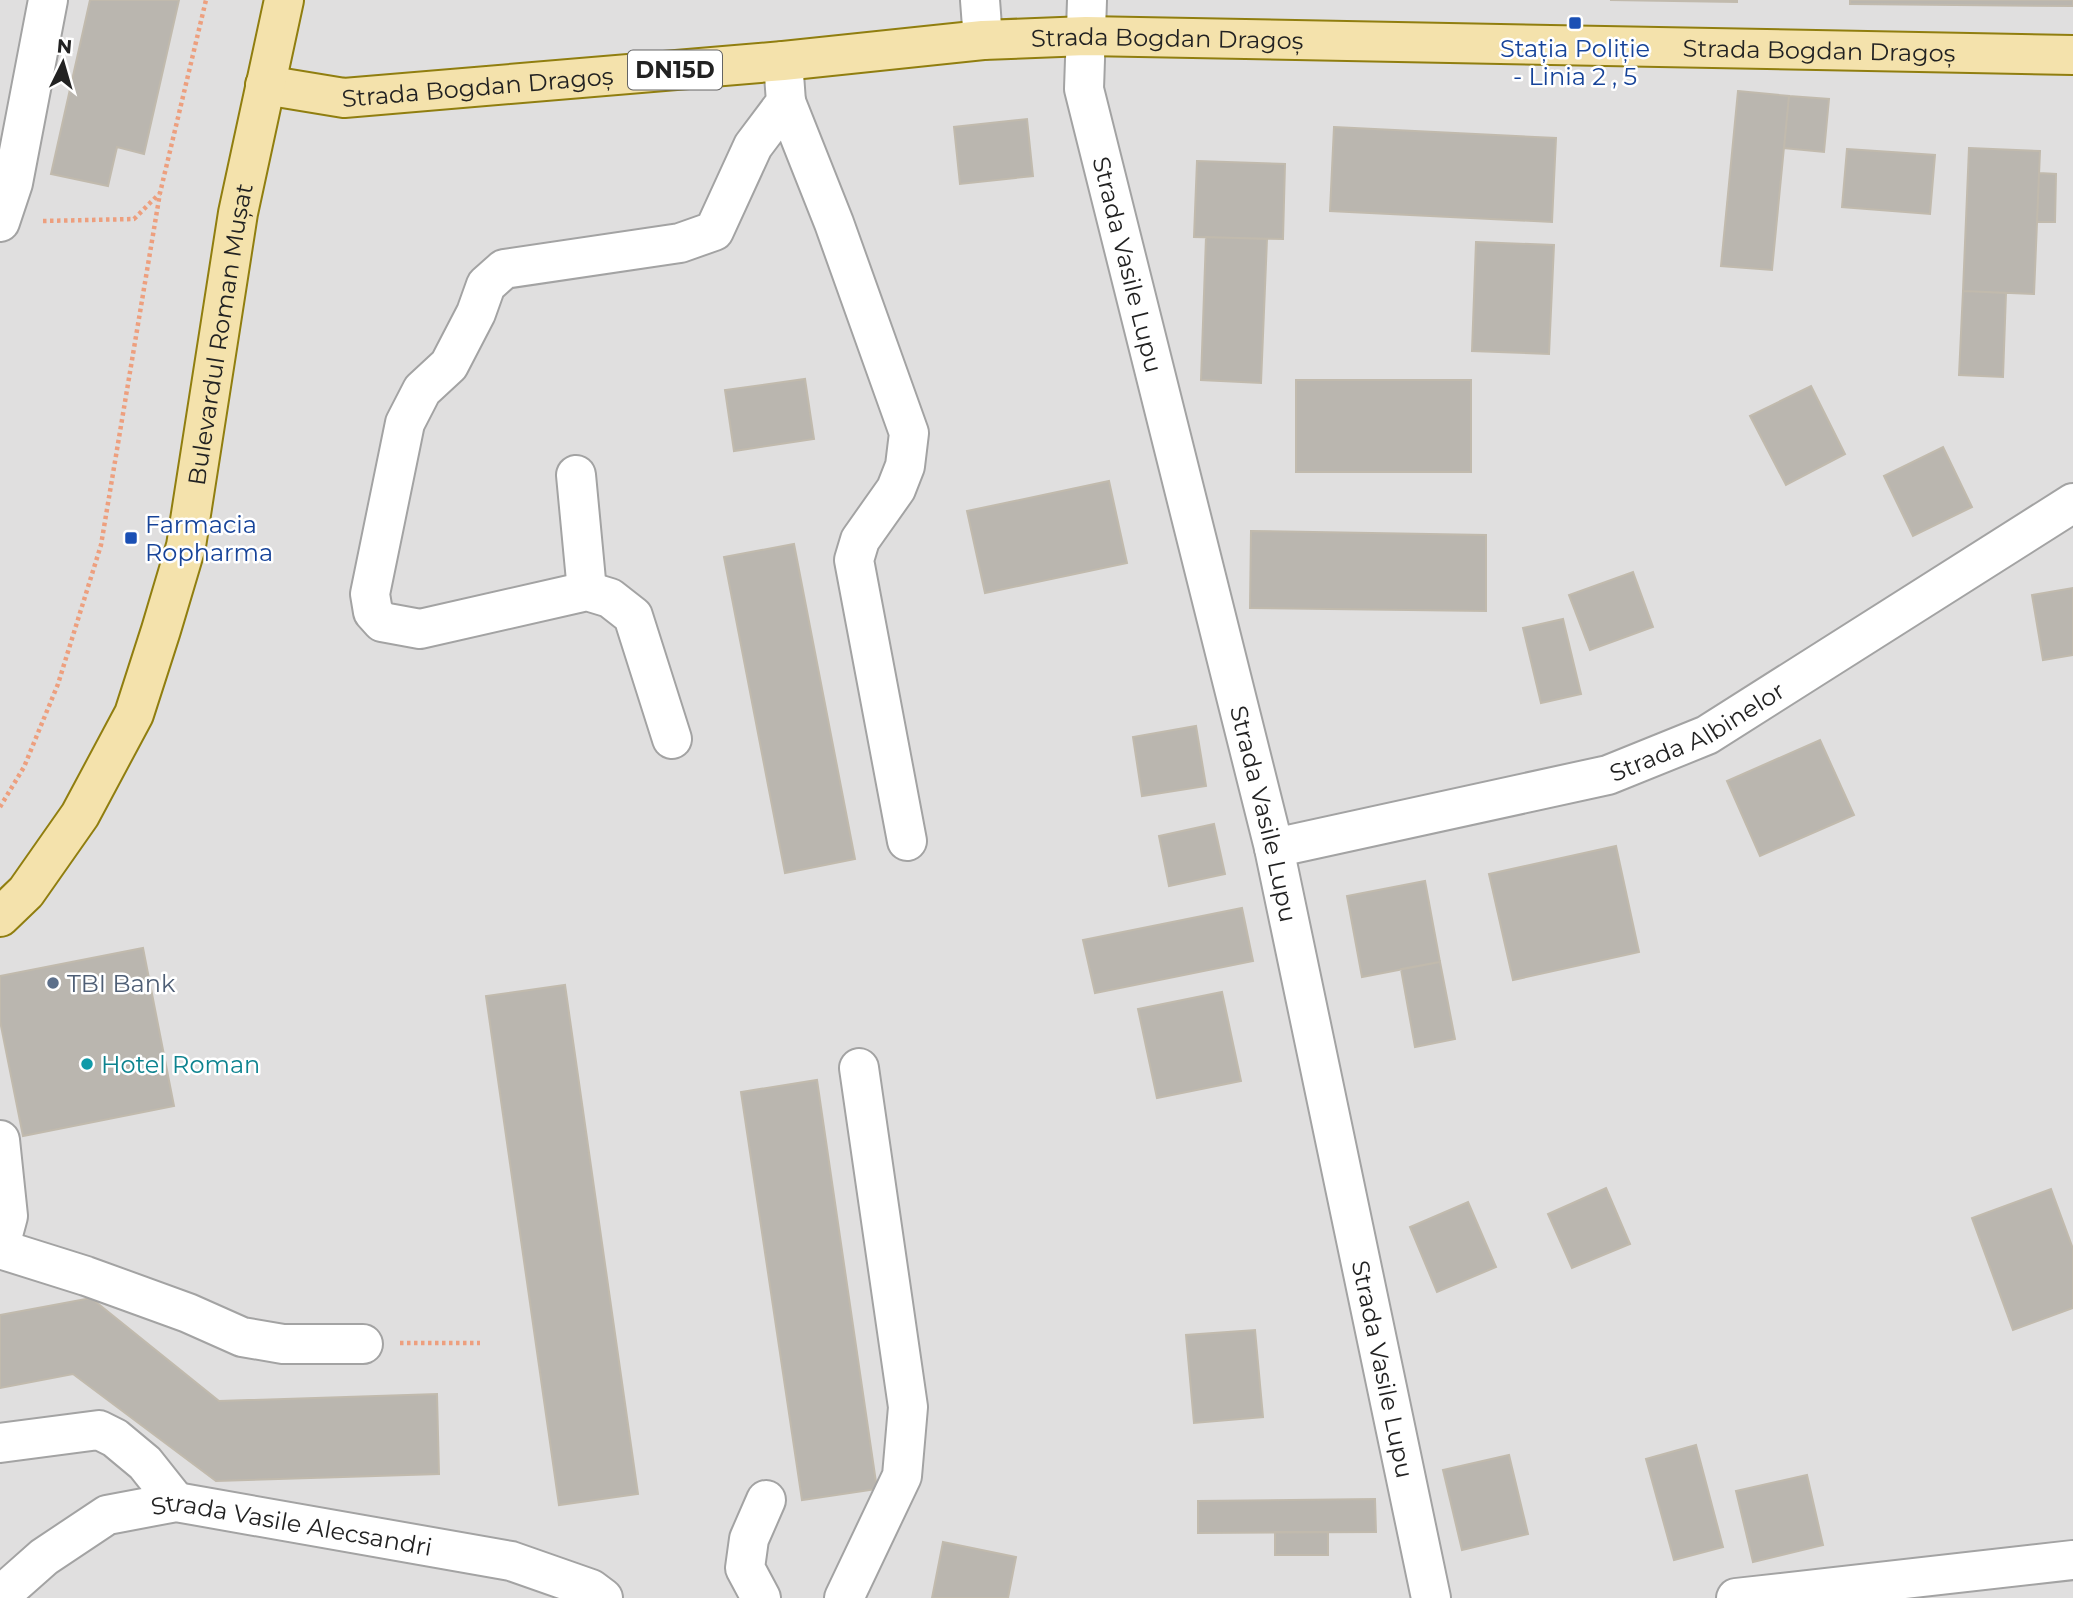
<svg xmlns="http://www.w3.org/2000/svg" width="2073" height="1598" font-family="Montserrat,sans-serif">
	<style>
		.residential { fill: #e0dfdf }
		.building { fill: #bab6af; stroke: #c1baad; stroke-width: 2 }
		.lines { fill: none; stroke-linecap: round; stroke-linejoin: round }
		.minor-casing { stroke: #a3a3a3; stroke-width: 42 }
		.major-casing { stroke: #907e0f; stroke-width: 42 }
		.path { stroke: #ed9f7e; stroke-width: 4.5; stroke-dasharray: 3.5 3.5; stroke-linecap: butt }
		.minor { stroke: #fff; stroke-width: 38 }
		.major { stroke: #f4e2ac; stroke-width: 38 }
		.transit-dot { fill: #1a4fb4; stroke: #fff; stroke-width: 2.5 }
		.service-dot { fill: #5c6f8a; stroke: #fff; stroke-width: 2.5 }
		.culture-dot { fill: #0f9aa8; stroke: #fff; stroke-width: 2.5 }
		.labels { text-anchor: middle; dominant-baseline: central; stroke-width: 5; stroke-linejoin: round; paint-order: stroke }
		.shield { fill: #fff; stroke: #646464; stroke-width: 2 }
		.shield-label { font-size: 23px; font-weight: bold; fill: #222 }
		.street-label { font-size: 24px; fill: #222; stroke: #fff }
		.transit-label { font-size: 24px; fill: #164399; stroke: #fff }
		.service-label { font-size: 24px; fill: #4e5e75; stroke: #fff; text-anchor: start }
		.culture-label { font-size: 24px; fill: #0d838f; stroke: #fff; text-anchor: start }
	</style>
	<rect width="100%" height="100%" fill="#f1f0e9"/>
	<path class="residential" d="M0 0H2073V1598H0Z"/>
	<path class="building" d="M90 0H179L144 154 117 147 108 186 51 174Z
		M1610 0H1737V2Z
		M1850 0H2073V6L1850 4Z
		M1738 91 1789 96 1772 270 1721 266Z
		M1789 96 1829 99 1824 152 1784 148Z
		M1027 119 1033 176 960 184 954 127Z
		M1334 127 1556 138 1552 222 1330 211Z
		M1969 148 2040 151 2034 294 1963 291Z
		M1847 149 1935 155 1930 214 1842 207Z
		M1197 161 1285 164 1283 239 1194 237Z
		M2039 173 2056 174 2055 222H2037Z
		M1206 237 1267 239 1261 383 1201 380Z
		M1476 242 1554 245 1549 354 1472 351Z
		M1963 291 2006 293 2003 377 1959 375Z
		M805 379 814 439 734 451 725 390Z
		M1296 380H1471V472H1296Z
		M1811 386 1845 454 1786 485 1750 416Z
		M1943 447 1972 507 1913 536 1884 476Z
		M1109 481 1127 563 985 593 967 511Z
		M1251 531 1486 535V611L1250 608Z
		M794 544 855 859 785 873 724 557Z
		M1633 572 1653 627 1590 650 1569 595Z
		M2073 588V655L2043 660 2032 595Z
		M1563 619 1581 694 1541 703 1523 628Z
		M1196 726 1206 786 1142 796 1133 737Z
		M1820 740 1854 815 1760 856 1727 781Z
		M1214 824 1225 874 1169 886 1159 836Z
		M1616 846 1639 952 1513 980 1489 874Z
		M1425 881 1440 962 1362 977 1347 896Z
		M1242 908 1253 961 1095 993 1083 940Z
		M143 948 174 1106 23 1136 0 1021V976Z
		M1440 962 1455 1039 1415 1047 1401 969Z
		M565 985 638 1494 559 1505 486 996Z
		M1222 992 1241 1081 1157 1098 1138 1009Z
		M817 1080 877 1489 802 1500 741 1092Z
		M1606 1188 1630 1244 1572 1268 1548 1214Z
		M2051 1189 2073 1249V1308L2013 1330 1972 1218Z
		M1468 1202 1496 1267 1437 1292 1410 1227Z
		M91 1298 219 1401 437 1394 439 1474 216 1481 73 1374 0 1388V1315Z
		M1255 1330 1263 1417 1194 1423 1186 1335Z
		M1696 1445 1723 1547 1674 1560 1646 1459Z
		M1509 1455 1528 1534 1462 1550 1443 1470Z
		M1807 1475 1823 1545 1753 1562 1736 1491Z
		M1375 1499 1376 1532 1198 1533V1501Z
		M1275 1532H1328V1555H1275Z
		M943 1542 1016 1557 1008 1598H932Z"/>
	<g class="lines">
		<g class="minor-casing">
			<g id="minor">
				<path d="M980 0 983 40"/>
				<path id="s1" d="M1087 0 1084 89 1274 848 1431 1598"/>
				<path d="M786 102 834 223 909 433 905 466 896 489 860 540 854 560 907 841"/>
				<path d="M0 222 13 183 48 0"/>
				<path d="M576 475 587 591"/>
				<path d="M672 739 633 616 610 598 587 591 420 629 382 622 373 612 370 594 405 423 422 390 449 365 476 313 486 285 504 269 680 243 714 231 753 146 786 102 783 61"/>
				<path id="s2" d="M1274 848 1608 775 1707 735 2073 503"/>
				<path d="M0 1140 8 1216 0 1246"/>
				<path d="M0 1249 86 1276 188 1313 242 1337 283 1344H363"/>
				<path d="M0 1443 99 1430 115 1438 145 1463 176 1502"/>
				<path id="s3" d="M0 1596 44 1557 107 1515 176 1502 511 1561 591 1589 603 1598"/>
				<path d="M761 1598 745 1568 749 1539 766 1500"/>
				<path d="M844 1598 902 1476 908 1407 859 1068"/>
				<path d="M1736 1598 2073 1560"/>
			</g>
		</g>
		<g class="major-casing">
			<g id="major">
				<path id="s4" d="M265 85 344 98 783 61 983 40 1086 36 2073 55"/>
				<path id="s5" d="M0 917 26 892 80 815 134 714 161 630 186 546 238 213 284 0"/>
			</g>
		</g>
		<path class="path" d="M43 221 134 219 160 193
			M0 807 24 767 58 684 101 545 160 193 206 0
			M400 1343H480"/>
		<use href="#minor" class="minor"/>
		<use href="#major" class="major"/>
	</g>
	<g class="transit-dot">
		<rect x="1568" y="16" width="14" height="14" rx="3.5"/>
		<rect x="124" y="531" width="14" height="14" rx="3.5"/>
	</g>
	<circle class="service-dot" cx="53" cy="983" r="7"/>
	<circle class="culture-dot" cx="87" cy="1064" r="7"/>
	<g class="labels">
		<rect class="shield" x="628" y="50.5" width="94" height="39" rx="5"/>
		<g class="shield-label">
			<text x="675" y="70">DN15D</text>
		</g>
		<g class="street-label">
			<text stroke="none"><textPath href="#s4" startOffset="906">Strada Bogdan Dragoș</textPath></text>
			<text stroke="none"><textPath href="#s4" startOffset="1558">Strada Bogdan Dragoș</textPath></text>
			<text stroke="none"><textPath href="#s4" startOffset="214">Strada Bogdan Dragoș</textPath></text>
			<text stroke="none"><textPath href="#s1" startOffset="270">Strada Vasile Lupu</textPath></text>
			<text stroke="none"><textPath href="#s5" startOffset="635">Bulevardul Roman Mușat</textPath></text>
			<text stroke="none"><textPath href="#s2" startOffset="441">Strada Albinelor</textPath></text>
			<text stroke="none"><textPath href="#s1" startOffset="836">Strada Vasile Lupu</textPath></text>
			<text stroke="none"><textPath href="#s1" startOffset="1404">Strada Vasile Lupu</textPath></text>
			<text stroke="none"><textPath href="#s3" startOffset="322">Strada Vasile Alecsandri</textPath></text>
		</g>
		<g class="transit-label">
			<text x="1575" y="48">Stația Poliție<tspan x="1575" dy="28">- Linia 2 , 5</tspan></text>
			<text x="145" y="524" text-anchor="start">Farmacia<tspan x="145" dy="28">Ropharma</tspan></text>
		</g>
		<g class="service-label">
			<text x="67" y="983">TBI Bank</text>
		</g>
		<g class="culture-label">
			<text x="101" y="1064">Hotel Roman</text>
		</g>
	</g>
	<g transform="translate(63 63) rotate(5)" stroke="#ffffff" stroke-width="5" paint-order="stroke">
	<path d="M0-5L12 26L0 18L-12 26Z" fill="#222222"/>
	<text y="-10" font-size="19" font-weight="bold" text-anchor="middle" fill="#222222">N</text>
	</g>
</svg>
